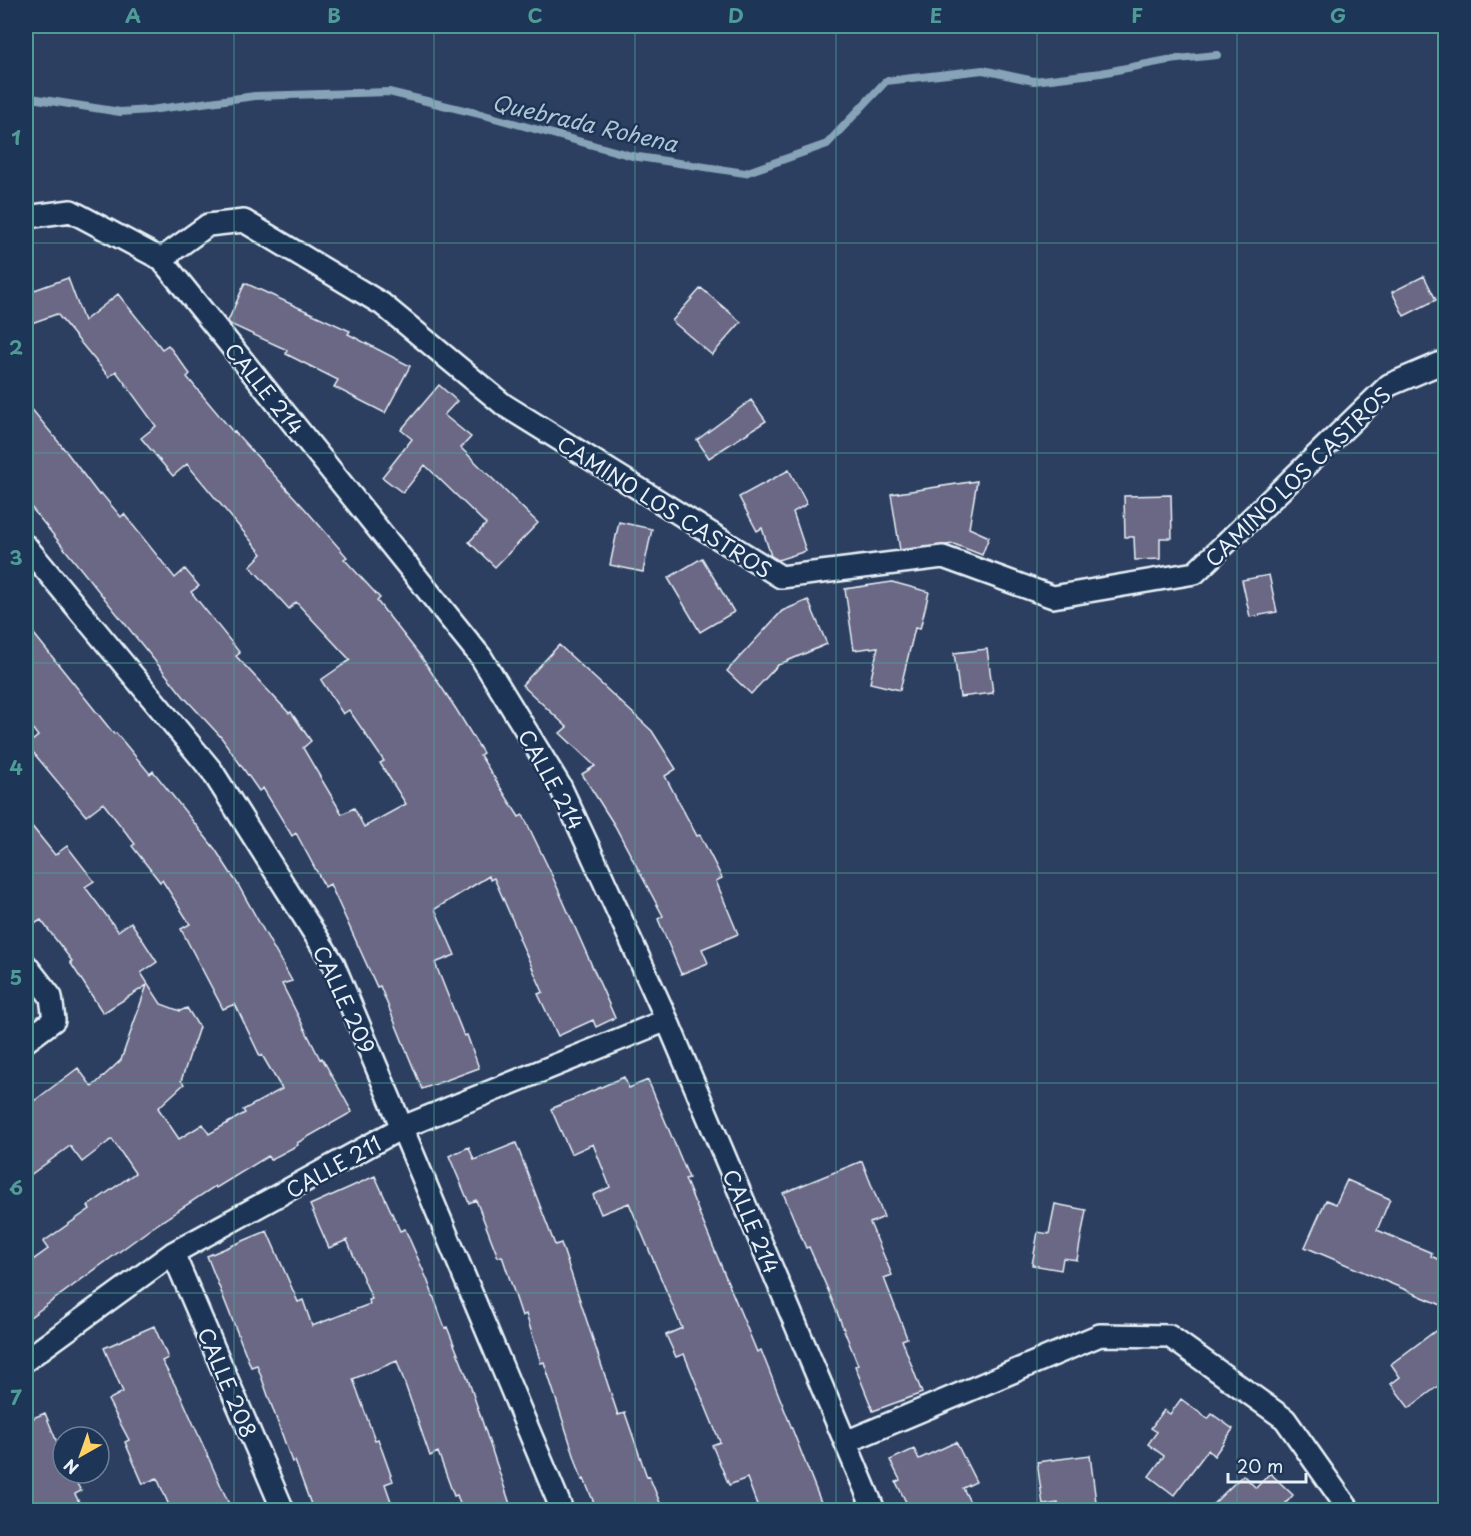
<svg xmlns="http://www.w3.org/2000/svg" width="1471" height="1536" font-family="'Playpen Sans',sans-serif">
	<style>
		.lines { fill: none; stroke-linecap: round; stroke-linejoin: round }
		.stream { stroke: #87a3b8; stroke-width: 8 }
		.building { fill: #6b6785; stroke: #e8f1f8; stroke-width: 1.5 }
		.street-casing { stroke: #e8f1f8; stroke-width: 26 }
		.street { stroke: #1d3557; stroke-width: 21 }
		.grid { fill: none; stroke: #509b97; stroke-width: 1.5; stroke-opacity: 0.55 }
		.labels { text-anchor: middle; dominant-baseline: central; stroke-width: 5; stroke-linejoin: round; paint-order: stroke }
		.street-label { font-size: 21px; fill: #e8f1f8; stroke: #1d3557 }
		.water-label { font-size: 22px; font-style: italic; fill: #afc4d3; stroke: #1d3557 }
		.neatline { fill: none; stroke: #509b97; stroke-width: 2 }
		.grid-label { font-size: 20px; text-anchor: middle; font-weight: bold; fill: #509b97 }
	</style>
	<rect width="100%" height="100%" fill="#2d3f60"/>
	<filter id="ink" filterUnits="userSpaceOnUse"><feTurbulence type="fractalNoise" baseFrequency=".0167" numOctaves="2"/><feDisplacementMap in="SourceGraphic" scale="12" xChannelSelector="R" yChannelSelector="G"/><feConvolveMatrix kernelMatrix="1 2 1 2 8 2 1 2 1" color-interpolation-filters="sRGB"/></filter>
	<g filter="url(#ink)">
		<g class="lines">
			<path class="stream" d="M26 91 31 98 120 112 150 110 255 96 389 92 484 115 632 156 745 173 827 144 886 81 983 70 1034 81 1101 73 1168 60 1217 55"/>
		</g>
		<path class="building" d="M1424 276 1436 300 1404 316 1392 292Z
			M68 278 84 321 118 294 162 349 168 345 190 374 187 377 233 432 234 431 306 510 347 557 344 559 380 598 377 601 422 658 456 709 483 753 480 755 519 817 523 815 550 871 615 1018 596 1027 593 1020 558 1036 538 994 543 992 519 938 520 937 494 878 490 880 489 876 435 909 455 955 435 963 464 1036 467 1035 479 1068 422 1089 380 986 377 987 330 884 325 887 296 833 292 836 263 788 259 791 221 737 184 697 26 501V402L65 450 99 495 101 493 121 517 124 514 175 578 185 569 199 586 191 592 240 653 236 656 289 713 291 712 311 741 303 748 342 814 354 808 364 827 406 804 380 763 384 761 349 710 343 714 321 680 350 660 296 602 289 609 250 566 262 554 187 464 173 476 141 438 156 426 116 371 109 377 57 314 26 325V293Z
			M245 283 350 331 348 334 410 366 385 413 334 387 338 380 286 354 287 350 230 324 228 321Z
			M701 288 741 322 712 355 672 321Z
			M439 385 457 401 444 415 471 437 461 448 538 523 495 567 469 542 486 524 425 465 403 493 382 477 412 439 401 430Z
			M751 400 766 421 709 458 697 440Z
			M789 470 807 504 793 512 806 551 778 560 771 556 762 528 757 531 739 497Z
			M977 481 969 528 989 537 982 555 954 544 900 550 891 494Z
			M1171 495 1172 538H1160V559L1135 560 1134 537H1125L1124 496Z
			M619 522 652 529 643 572 610 565Z
			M702 558 734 612 700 632 668 578Z
			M1269 575 1277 612 1250 617 1242 580Z
			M892 582 929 592 920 629 915 628 900 690 870 683 878 647 854 650 845 589Z
			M808 600 827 644 778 665 751 694 727 671 782 611Z
			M26 624 114 734 116 733 150 774 153 771 215 849 237 883 292 981 282 984 320 1059 322 1058 352 1112 297 1143 298 1145 270 1160 268 1156 216 1188 215 1186 153 1227 26 1320V1265L48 1249 43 1242 90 1209 88 1206 135 1173 112 1139 82 1162 70 1146 26 1178V1107L78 1068 92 1087 121 1060 147 985 103 1013 70 962 72 961 41 920 36 923 26 909V819L55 855 67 846 94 881 85 887 118 931 131 922 157 962 141 973 161 1004 180 1011 187 1008 199 1027 181 1081 184 1084 158 1108 179 1139 203 1124 209 1134 245 1113 243 1110 282 1089 262 1055 260 1056 235 1004 223 1009 181 929 190 924 162 880 160 882 132 846 135 844 103 803 86 816 27 745 38 736 26 720Z
			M559 645 652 731 676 769 665 776 697 836 700 835 722 878 716 881 738 934 702 949 708 963 681 974 658 919 663 916 615 826 582 774 595 766 560 733 567 727 522 685Z
			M987 649 993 693 960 697 954 653Z
			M624 1077 629 1088 648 1080 689 1178 685 1179 757 1352 761 1350 824 1510H759L747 1478 729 1485 712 1445 720 1442 684 1354 676 1357 666 1335 682 1328 629 1203 601 1214 593 1195 610 1187 593 1144 571 1154 551 1109Z
			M516 1143 555 1245 561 1243 618 1415 625 1413 647 1477 649 1476 663 1510H597L584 1479 582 1480 544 1362 541 1363 526 1314 522 1316 502 1256 498 1257 476 1200 469 1203 449 1156 469 1147 474 1160Z
			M862 1161 884 1217 870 1223 892 1275 884 1278 907 1338 902 1340 922 1393 873 1411 855 1366 858 1365 828 1290 809 1247 806 1248 783 1193Z
			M375 1176 400 1231 405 1229 427 1279 445 1328 447 1327 468 1379 512 1510H462L457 1495 454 1496 438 1452 430 1456 397 1361 353 1379 375 1440 378 1439 393 1481 385 1484 394 1510H313L295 1461 292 1462 257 1365 251 1367 207 1256 267 1231 298 1302 303 1300 312 1326 370 1304 369 1300 372 1299 347 1240 329 1248 310 1205Z
			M1347 1180 1390 1199 1377 1230 1432 1253 1431 1256 1446 1263V1307L1305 1247 1326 1200 1336 1204Z
			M1055 1204 1086 1210 1077 1260 1063 1258 1061 1270 1032 1265 1038 1232 1049 1234Z
			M1446 1323V1380L1409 1408 1391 1384 1400 1377 1391 1364Z
			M154 1326 168 1358 162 1361 182 1398 229 1504 214 1510H171L157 1478 143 1484 125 1442 129 1440 108 1400 123 1392 104 1348Z
			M1181 1399 1208 1419 1212 1414 1233 1429 1214 1456 1208 1450 1174 1495 1149 1476 1164 1456 1148 1444 1157 1432 1151 1428 1164 1410 1170 1414Z
			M45 1413 63 1457V1473H71L81 1491 75 1494 83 1510H30L26 1501V1421Z
			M956 1442 976 1482 963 1488 974 1510H910L896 1482 900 1480 890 1460 914 1449 919 1459Z
			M1090 1455 1097 1510H1059L1058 1503 1043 1505 1037 1462Z
			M1270 1473 1293 1495 1280 1510H1207L1243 1475 1256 1488Z"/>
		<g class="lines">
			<g class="street-casing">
				<path id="street" d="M26 217 71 211 161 259 481 657 560 786 588 846 667 1020 874 1510
					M161 259 208 225 244 221 382 304 504 405 781 577 943 557 1053 597 1195 573 1389 385 1446 361
					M26 546 212 771 333 963 562 1510
					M26 965 51 997 54 1020 26 1041
					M173 1253 283 1510
					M26 1360 173 1253 403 1127 667 1020
					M846 1442 1100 1335 1169 1336 1285 1419 1349 1510"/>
			</g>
			<use href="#street" class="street"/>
		</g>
	</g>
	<path class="grid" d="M234 26V1510M434 26V1510M635 26V1510M836 26V1510M1037 26V1510M1237 26V1510M26 243H1446M26 453H1446M26 663H1446M26 873H1446M26 1083H1446M26 1293H1446"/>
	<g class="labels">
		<g class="street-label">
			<text transform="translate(265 388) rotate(51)">CALLE 214</text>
			<text transform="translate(1297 476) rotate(-44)">CAMINO LOS CASTROS</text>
			<text transform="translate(665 506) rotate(32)">CAMINO LOS CASTROS</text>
			<text transform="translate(552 779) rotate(61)">CALLE 214</text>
			<text transform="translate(345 999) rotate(65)">CALLE 209</text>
			<text transform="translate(333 1166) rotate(-29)">CALLE 211</text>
			<text transform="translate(752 1221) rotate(67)">CALLE 214</text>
			<text transform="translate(228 1382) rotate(67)">CALLE 208</text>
		</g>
		<g class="water-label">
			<text transform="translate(585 122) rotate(13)">Quebrada Rohena</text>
		</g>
	</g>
	<rect width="1471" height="1536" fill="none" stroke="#1d3557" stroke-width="66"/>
	<g transform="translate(81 1455) rotate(220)"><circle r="28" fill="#1d3557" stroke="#6e8097" stroke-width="1.5"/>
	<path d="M0-4.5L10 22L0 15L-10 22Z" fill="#ffd166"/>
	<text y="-9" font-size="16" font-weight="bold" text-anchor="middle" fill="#e8f1f8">N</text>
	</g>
	<path d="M1228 1473v9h78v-9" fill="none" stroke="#e8f1f8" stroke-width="3"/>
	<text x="1237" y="1473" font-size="18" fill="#e8f1f8" stroke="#1d3557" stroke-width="4.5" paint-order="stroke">20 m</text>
	<rect x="33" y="33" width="1405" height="1470" class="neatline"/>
	<g class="grid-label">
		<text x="133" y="23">A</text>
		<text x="334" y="23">B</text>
		<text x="535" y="23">C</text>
		<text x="736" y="23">D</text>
		<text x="936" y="23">E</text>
		<text x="1137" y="23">F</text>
		<text x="1338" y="23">G</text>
		<text x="16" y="145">1</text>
		<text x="16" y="355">2</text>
		<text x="16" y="565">3</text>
		<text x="16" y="775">4</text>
		<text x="16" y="985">5</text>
		<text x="16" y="1195">6</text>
		<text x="16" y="1405">7</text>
	</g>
</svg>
